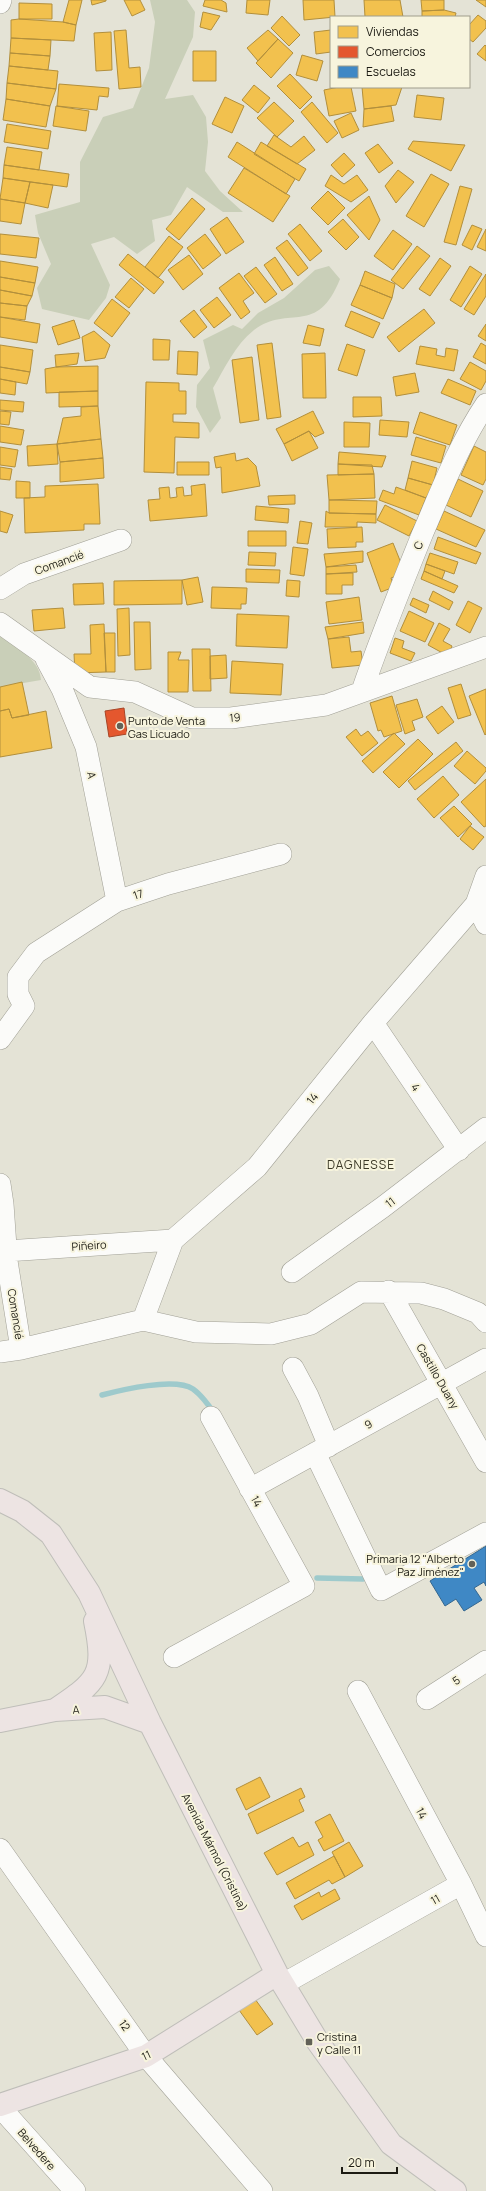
<svg xmlns="http://www.w3.org/2000/svg" width="486" height="2191" font-family="Manrope,sans-serif">
	<style>
		.green { fill: #c9cfb8 }
		.homes { fill: #f2c14e; stroke: #b28f3c }
		.shops { fill: #e4572e; stroke: #a84526 }
		.schools { fill: #3f88c5; stroke: #346790 }
		.lines { fill: none; stroke-linecap: round; stroke-linejoin: round }
		.stream { stroke: #9ecacc; stroke-width: 5.5 }
		.minor-casing { stroke: #a1a096; stroke-width: 22 }
		.major-casing { stroke: #bfbeb9; stroke-width: 24 }
		.minor { stroke: #fbfbf9; stroke-width: 21 }
		.major { stroke: #ede4e3; stroke-width: 22 }
		.poi-dot { fill: #626157; stroke: #f7f4dd; stroke-width: 1.5 }
		.labels { text-anchor: middle; dominant-baseline: central; stroke-width: 4; stroke-linejoin: round; paint-order: stroke }
		.street-label { font-size: 11px; fill: #1c1b13; stroke: #f7f4dd }
		.poi-label { font-size: 11px; fill: #1c1b13; stroke: #f7f4dd; text-anchor: start }
		.neighbourhood-label { font-size: 12px; letter-spacing: 1px; fill: #3b3826; stroke: #f7f4dd }
	</style>
	<rect width="100%" height="100%" fill="#e4e3d6"/>
	<path class="green" d="M150 0H187L195 12 193 37 165 99 193 95 206 117 208 142 205 171 220 191 243 212H223L187 187 171 215 152 220 155 241 137 254 114 237 91 244 110 285 106 298 89 320 42 309 37 288 51 264 38 233 35 215 80 202V162L103 117 133 108 149 68 155 22Z
		M329 266 340 279C317 337 289 304 254 330 235 345 225 368 213 388L221 418 210 433 196 407 197 385 210 368 203 340 233 325 242 329 258 313 284 298 315 270Z
		M0 636C15 647 40 659 41 680L0 687Z"/>
	<path class="homes" d="M69 0H82L76 25 63 22Z
		M91 0H106V1L92 5Z
		M124 0H140L145 10 132 16Z
		M205 0H221L226 3 227 12 203 6Z
		M247 0H270L268 15 246 13Z
		M303 0H334L335 17 304 20Z
		M364 0H400L403 17H365Z
		M421 0H444V10L422 11Z
		M476 0H486V7Z
		M19 3 52 4V19H19Z
		M444 10 456 13 455 17H422V11Z
		M203 12 220 16 211 30 200 27Z
		M478 15 486 21V28L473 42 469 39V25Z
		M282 16 300 35 289 46 271 28Z
		M19 19 63 22 76 25 74 41 11 38V20Z
		M126 30 129 68 140 67 141 87 119 89 114 31Z
		M268 30 278 39 258 61 247 48Z
		M331 30V52L316 54 314 32Z
		M111 32 112 70 96 71 94 33Z
		M11 38 51 40 50 56 10 53Z
		M278 39 293 53 271 78 256 63Z
		M485 45 486 46V61L477 54Z
		M193 51H216V81H193Z
		M10 53 50 56 48 70 9 66Z
		M302 55 323 61 317 81 296 75Z
		M9 66 58 71 56 89 7 83Z
		M290 74 312 97 300 109 277 86Z
		M7 83 56 89 50 106 6 99Z
		M59 84 109 88 108 97 99 96 97 110 57 106Z
		M254 85 270 98 258 113 242 100Z
		M339 87H351L356 111 329 116 324 90Z
		M362 87H402L396 105 364 109Z
		M417 95 444 98 441 120 414 117Z
		M225 97 244 106 232 133 212 124Z
		M6 99 50 106 46 127 3 120Z
		M274 102 294 121 277 137 257 118Z
		M312 102 338 133 327 143 301 112Z
		M56 106 89 111 86 131 53 126Z
		M391 106 394 121 363 127 364 109Z
		M351 113 359 130 342 138 334 121Z
		M7 124 51 131 48 149 4 142Z
		M274 135 291 147 304 136 315 150 297 164 267 146Z
		M413 141 465 145 451 171 408 149Z
		M237 142 295 179 286 194 228 157Z
		M261 142 306 169 299 181 254 154Z
		M378 144 393 163 379 173 365 153Z
		M7 147 42 152 39 170 4 165Z
		M344 153 355 165 342 177 331 165Z
		M4 165 69 174 67 187 3 178Z
		M244 168 290 196 273 222 228 193Z
		M398 170 414 182 396 203 385 186Z
		M431 174 449 184 424 227 406 216Z
		M331 175 344 184 357 175 368 190 351 202 325 186Z
		M3 178 30 182 25 203 0 199Z
		M30 182 53 185 48 208 25 203Z
		M460 186 472 189 456 245 444 242Z
		M328 191 345 208 328 225 311 208Z
		M369 196 380 220 369 240 347 215Z
		M192 198 205 209 179 240 166 229Z
		M0 199 25 203 21 224 0 221Z
		M227 217 244 242 226 254 210 229Z
		M343 219 359 237 346 250 328 232Z
		M300 224 322 251 310 261 288 234Z
		M472 225 482 229 472 250 462 245Z
		M486 229V251L477 247Z
		M393 230 412 244 393 270 374 256Z
		M0 234 39 238 36 258 0 254Z
		M205 234 221 255 203 269 187 248Z
		M169 236 183 247 158 278 145 267Z
		M287 240 308 268 298 276 276 248Z
		M417 246 430 256 403 289 391 280Z
		M128 254 164 282 154 294 119 265Z
		M189 255 203 274 183 290 168 270Z
		M275 257 293 284 282 291 264 265Z
		M440 258 451 266 430 296 419 289Z
		M0 261 38 267 35 283 0 277Z
		M470 266 482 274 461 307 450 300Z
		M256 267 277 294 265 303 244 276Z
		M365 271 395 284 392 298 360 285Z
		M239 273 254 293 243 301 250 312 241 319 219 288Z
		M486 274V296L474 315 464 309Z
		M0 277 35 283 32 296 0 290Z
		M131 278 144 289 129 308 115 297Z
		M360 285 392 298 383 319 351 305Z
		M0 290 32 296 27 306 0 303Z
		M217 297 231 315 214 328 200 310Z
		M112 299 130 313 112 337 94 323Z
		M0 303 27 306 25 320 0 317Z
		M424 309 435 323 399 352 387 337Z
		M194 310 207 327 194 338 180 321Z
		M351 311 380 323 373 338 345 326Z
		M0 317 40 324 37 343 0 337Z
		M74 320 80 338 58 345 52 327Z
		M486 324V341L478 336Z
		M308 325 324 329 320 346 303 343Z
		M94 331 110 345 105 358 85 361 82 337Z
		M153 339 170 340 169 360H153Z
		M272 343 281 417 267 419 257 345Z
		M481 343 486 346V364L473 357Z
		M347 344 365 350 357 376 338 370Z
		M0 345 33 350 30 372 0 367Z
		M420 346 437 349 436 355 445 357 446 348 458 350 454 371 416 364Z
		M178 351 198 352 197 375 177 374Z
		M79 353 77 364 56 367 55 355Z
		M325 353 326 398H303L302 354Z
		M252 357 259 420 240 423 232 360Z
		M470 362 486 371V381L481 390 460 379Z
		M98 366V391L46 393 45 369 56 367Z
		M0 367 30 372 27 384 0 379Z
		M415 373 419 392 396 396 393 377Z
		M0 379 16 382 15 395 0 393Z
		M448 379 476 391 470 405 441 393Z
		M146 382 179 383V391H186V414H173V422L199 423V438L175 437 174 473 144 472Z
		M98 391V406L59 407V392Z
		M353 397H381L382 416 353 417Z
		M0 400 24 402 23 412 0 410Z
		M98 406 101 439 57 444 63 418 81 416V407Z
		M0 411 11 412 9 425 0 424Z
		M313 411 324 433 315 437 309 431 284 444 276 429Z
		M420 412 457 425 450 445 413 433Z
		M380 420 409 422 407 437 379 435Z
		M344 422 370 423 369 447H344Z
		M0 426 24 430 21 445 0 442Z
		M309 431 318 448 292 461 284 444Z
		M416 437 446 446 441 463 411 455Z
		M101 439 103 458 60 462 57 444Z
		M57 444 58 464 28 466 27 446Z
		M474 446 486 452V479L483 485 461 475Z
		M0 447 18 450 15 467 0 465Z
		M339 452 386 456 382 467 338 464Z
		M235 453 236 461 248 458 256 466 260 486 222 493 221 467 216 468 214 457Z
		M103 458 104 478 60 482V462Z
		M412 461 437 468 433 485 408 478Z
		M177 462H209V475H177Z
		M338 464 372 465 374 474 338 475Z
		M0 467 12 469 10 480 0 479Z
		M374 474 375 498 329 500 327 475Z
		M408 478 433 485 426 498 405 490Z
		M458 479 483 491 471 517 446 505Z
		M16 481 30 482V498H16Z
		M98 484 100 524H84V530L25 533 24 498 45 497V486Z
		M205 484 207 516 150 521 148 500 160 499 159 488 169 487 170 498 177 497 176 488 183 487 184 496 192 495 191 486Z
		M396 487 426 498 419 515 379 500 383 490 394 494Z
		M295 495V504L269 505 268 496Z
		M329 500 377 501 376 514 329 513Z
		M385 505 417 521 409 536 377 520Z
		M256 506 289 509 288 523 255 520Z
		M0 511 13 515 7 533 0 531Z
		M326 511 329 513 376 514V523L357 522V527H325Z
		M444 511 485 530 476 547 436 529Z
		M300 521 312 523 308 544 297 543Z
		M362 527 363 542H356V547L328 548 327 529Z
		M248 531H286V546H248Z
		M438 537 481 553 476 564 434 549Z
		M393 543 405 573 391 578 394 587 381 592 367 553Z
		M293 547 308 549 304 576 290 574Z
		M363 551V562L326 567 324 554Z
		M249 552 276 553 275 566 248 565Z
		M430 553 458 562 454 574 426 564Z
		M426 564 445 571 442 579 424 571Z
		M356 565 357 572 326 574V567Z
		M246 569 280 570 279 583 246 582Z
		M424 571 458 586 454 593 421 579Z
		M353 573V585H342V594H326V574Z
		M198 577 203 602 187 605 182 580Z
		M182 580V604L114 605V581Z
		M287 580 300 581 299 597 286 596Z
		M103 583 104 604 74 605 73 584Z
		M212 587 247 588 246 604H241V609L211 608Z
		M433 591 453 602 449 610 429 600Z
		M359 597 362 620 329 624 326 602Z
		M413 598 429 605 426 613 410 605Z
		M468 601 482 608 470 633 456 625Z
		M63 608 65 628 34 631 32 610Z
		M129 608 130 655 118 656 117 609Z
		M409 611 434 623 425 642 400 631Z
		M237 614 289 616 287 648 236 646Z
		M134 622H150L151 669 135 670Z
		M363 622 364 633 328 639 325 627Z
		M439 623 450 629 443 641 452 646 448 656 428 645Z
		M104 624 106 672 75 673 74 654H91L90 625Z
		M104 633H115V672H106Z
		M349 637 351 652 361 651 363 665 332 668 328 639Z
		M395 638 404 641 402 648 415 653 411 661 390 653Z
		M192 649H210L211 691H193Z
		M168 652H181L178 660H189L188 692H168Z
		M226 655 227 678 210 679V656Z
		M232 661 283 664 281 695 230 693Z
		M22 682 29 715 12 718 9 709 0 711V687Z
		M461 684 471 715 458 719 448 688Z
		M486 689V734L485 735 469 696Z
		M392 696 402 731 384 737 381 730 378 731 370 703Z
		M417 699 423 717 412 721 415 730 405 734 396 705Z
		M442 706 454 722 438 734 426 717Z
		M9 709 12 718 46 711 52 748 0 757V711Z
		M356 729 361 736 368 731 378 743 362 756 346 737Z
		M394 733 405 744 373 773 362 761Z
		M418 739 433 754 399 788 383 772Z
		M456 742 463 751 415 790 408 781Z
		M467 751 486 768V771L475 784 454 766Z
		M443 776 459 795 434 818 417 799Z
		M486 779V826L484 827 461 802Z
		M454 806 472 824 458 837 440 818Z
		M470 826 484 837 473 850 460 839Z
		M260 1777 270 1797 246 1810 236 1789Z
		M301 1788 305 1797 299 1800 304 1811 257 1834 248 1814Z
		M330 1814 344 1841 324 1851 318 1840 323 1837 315 1822Z
		M293 1837 299 1847 308 1842 314 1855 277 1875 264 1853Z
		M349 1842 363 1866 345 1877 332 1852Z
		M334 1856 345 1877 332 1884 329 1880 295 1899 286 1883Z
		M335 1889 340 1899 302 1920 294 1906 319 1892 321 1897Z
		M255 1999 273 2024 257 2035 239 2010Z"/>
	<path class="shops" d="M124 708 127 734 109 737 105 711Z"/>
	<path class="schools" d="M486 1546V1586L484 1582 474 1588 482 1600 464 1611 456 1599 445 1606 430 1581Z"/>
	<g class="lines">
		<path class="stream" d="M102 1395C121 1390 175 1377 193 1389 200 1394 209 1405 213 1412
			M317 1578 363 1579"/>
		<g class="minor-casing">
			<path id="minor" d="M0 3 1 0
				M0 589 24 574 121 540
				M0 623 90 687 135 692 192 718H231L326 705 486 647
				M46 659 62 689 86 747 117 901
				M362 691C380 638 401 587 422 535 441 491 459 444 486 404
				M476 904 486 924
				M373 1023 459 1150
				M0 1039 24 1006 18 994V977L36 953 117 901 168 884 281 854
				M0 1184 3 1204 7 1261 21 1349
				M6 1251 173 1240
				M292 1272 383 1207 486 1128
				M389 1291 486 1462
				M143 1320 173 1240 257 1167 373 1023 476 904 486 876
				M0 1352 21 1349 143 1320 196 1332 271 1334 311 1324 361 1292 421 1293 444 1299 478 1313 486 1322
				M293 1368 308 1396 329 1446
				M315 1453 381 1590 486 1533
				M250 1489 486 1359
				M174 1657 304 1586 211 1417
				M358 1691 461 1884 486 1936
				M427 1699 486 1661
				M0 1849 146 2056 262 2191
				M283 1984 461 1884
				M0 2107 75 2191"/>
		</g>
		<g class="major-casing">
			<path id="major" d="M0 1500 22 1511 51 1534 89 1593 150 1723 277 1974 318 2042 391 2144 455 2191
				M55 1710C98 1681 106 1675 95 1621
				M0 1721 55 1710 105 1707 150 1723
				M0 2105 146 2056 277 1974"/>
		</g>
		<use href="#minor" class="minor"/>
		<use href="#major" class="major"/>
	</g>
	<g class="poi-dot">
		<circle cx="120" cy="726" r="4"/>
		<circle cx="472" cy="1564" r="4"/>
		<rect x="305" y="2038" width="8" height="8" rx="2"/>
	</g>
	<g class="labels">
		<g class="street-label">
			<text transform="translate(418 545) rotate(-67)">C</text>
			<text transform="translate(59 562) rotate(-20)">Comancié</text>
			<text transform="translate(235 717) rotate(-5)">19</text>
			<text transform="translate(92 775) rotate(79)">A</text>
			<text transform="translate(138 894) rotate(-19)">17</text>
			<text transform="translate(416 1087) rotate(56)">4</text>
			<text transform="translate(312 1098) rotate(-51)">14</text>
			<text transform="translate(390 1202) rotate(-37)">11</text>
			<text transform="translate(89 1245) rotate(-4)">Piñeiro</text>
			<text transform="translate(16 1314) rotate(81)">Comancié</text>
			<text transform="translate(438 1376) rotate(60)">Castillo Duany</text>
			<text transform="translate(368 1424) rotate(-29)">9</text>
			<text transform="translate(257 1501) rotate(61)">14</text>
			<text transform="translate(456 1680) rotate(-33)">5</text>
			<text transform="translate(76 1709) rotate(-3)">A</text>
			<text transform="translate(422 1813) rotate(62)">14</text>
			<text transform="translate(215 1852) rotate(63)">Avenida Mármol (Cristina)</text>
			<text transform="translate(435 1899) rotate(-29)">11</text>
			<text transform="translate(125 2025) rotate(55)">12</text>
			<text transform="translate(146 2055) rotate(-25)">11</text>
			<text transform="translate(37 2149) rotate(49)">Belvedere</text>
		</g>
		<g class="poi-label">
			<text x="128" y="720">Punto de Venta<tspan x="128" dy="13">Gas Licuado</tspan></text>
			<text x="464" y="1558" text-anchor="end">Primaria 12 "Alberto<tspan x="464" dy="13">Paz Jiménez"</tspan></text>
			<text x="317" y="2036">Cristina<tspan x="317" dy="13">y Calle 11</tspan></text>
		</g>
		<g class="neighbourhood-label">
			<text x="361" y="1164">DAGNESSE</text>
		</g>
	</g>
	<rect x="330" y="16" width="140" height="72" fill="#f7f4dd" stroke="#9f9d8c"/>
	<rect x="338" y="26" width="20" height="12" fill="#f2c14e" stroke="#9f9d8c"/>
	<text x="366" y="36" font-size="12" fill="#1c1b13">Viviendas</text>
	<rect x="338" y="46" width="20" height="12" fill="#e4572e" stroke="#9f9d8c"/>
	<text x="366" y="56" font-size="12" fill="#1c1b13">Comercios</text>
	<rect x="338" y="66" width="20" height="12" fill="#3f88c5" stroke="#9f9d8c"/>
	<text x="366" y="76" font-size="12" fill="#1c1b13">Escuelas</text>
	<path d="M342 2167v6h55v-6" fill="none" stroke="#1c1b13" stroke-width="2"/>
	<text x="348" y="2167" font-size="12" fill="#1c1b13" stroke="#f7f4dd" stroke-width="3" paint-order="stroke">20 m</text>
</svg>
